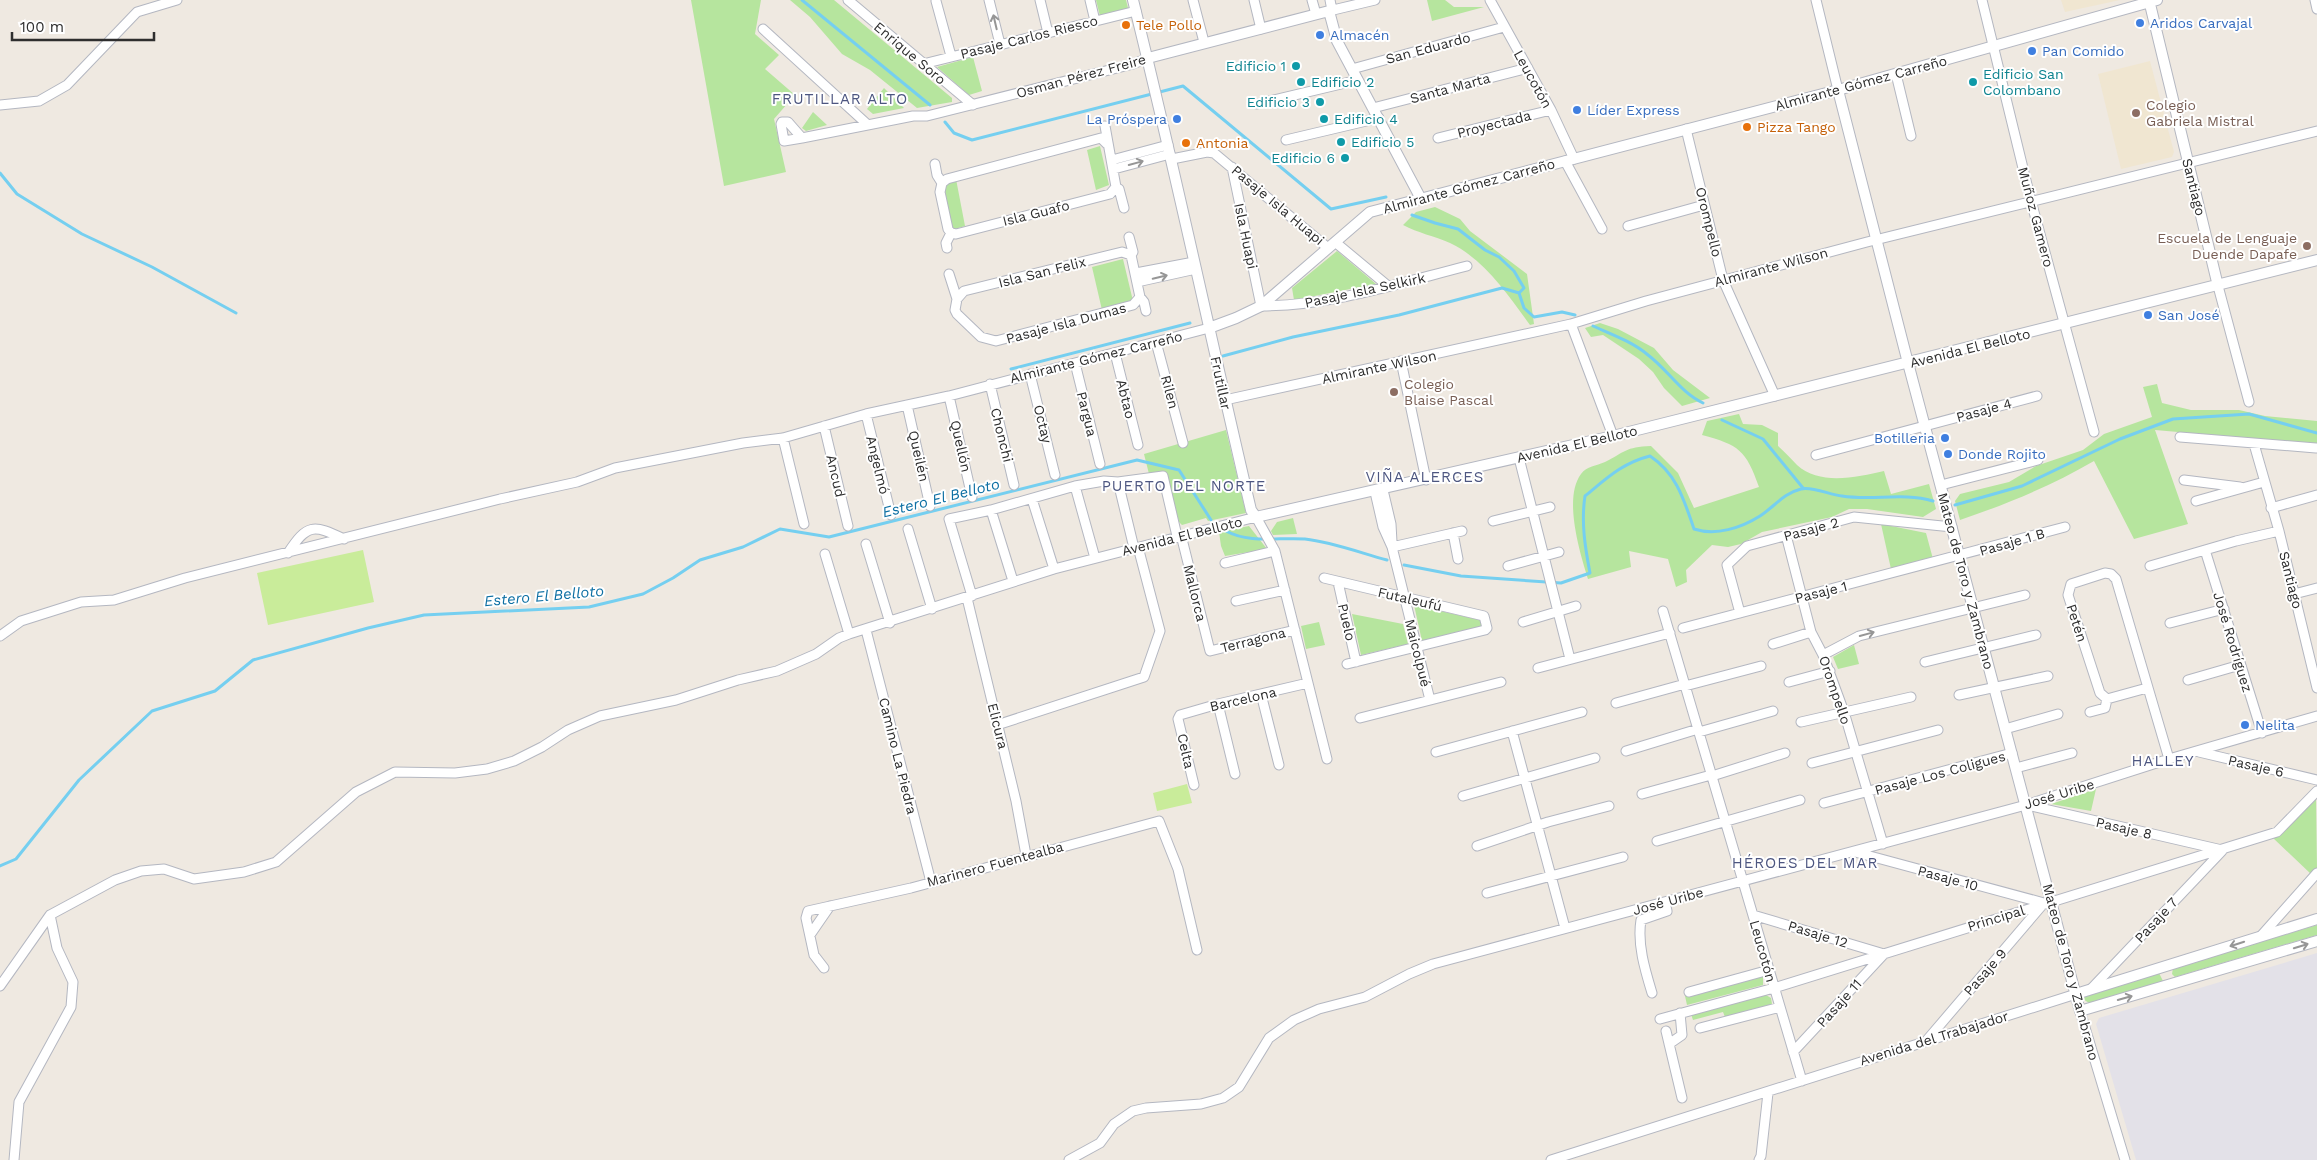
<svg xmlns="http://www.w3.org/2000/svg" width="2317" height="1160" font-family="'Work Sans',sans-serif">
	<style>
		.industrial { fill: #e3e1e8 }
		.education { fill: #f0e6d1 }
		.green { fill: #b6e59e }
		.pitch { fill: #c9ec9a }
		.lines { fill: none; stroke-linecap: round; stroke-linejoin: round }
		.stream { stroke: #75cff0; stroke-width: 3 }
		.minor-casing { stroke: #b4b7c1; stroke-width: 11 }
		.tertiary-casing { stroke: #b4b7c1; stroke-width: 12 }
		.minor { stroke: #fff; stroke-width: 9 }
		.tertiary { stroke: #fff; stroke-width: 10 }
		.oneway { stroke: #969696 }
		.shop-dot { fill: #3f7fe0; stroke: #fff; stroke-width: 2 }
		.food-dot { fill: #e8710a; stroke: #fff; stroke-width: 2 }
		.culture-dot { fill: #0f9aa8; stroke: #fff; stroke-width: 2 }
		.education-dot { fill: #8d6e63; stroke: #fff; stroke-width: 2 }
		.labels { text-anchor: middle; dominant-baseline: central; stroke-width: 4; stroke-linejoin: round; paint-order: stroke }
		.shop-label { font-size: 14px; fill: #366cbe; stroke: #fff; text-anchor: start }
		.food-label { font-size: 14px; fill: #c56008; stroke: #fff; text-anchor: start }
		.street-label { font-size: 14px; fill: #2e2e2e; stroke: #fff }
		.culture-label { font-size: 14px; fill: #0d838f; stroke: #fff; text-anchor: start }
		.education-label { font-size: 14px; fill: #785e54; stroke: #fff; text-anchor: start }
		.neighbourhood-label { font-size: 15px; letter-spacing: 1px; fill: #4d5680; stroke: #fff }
		.water-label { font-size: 15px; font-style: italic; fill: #0d6fa3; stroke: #fff }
	</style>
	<rect width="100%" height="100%" fill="#efe9e1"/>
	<path class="industrial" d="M2317 953V1160H2136L2096 1024 2099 1018Z"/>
	<path class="education" d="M2061 0H2120L2065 12Z
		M2150 61 2174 152 2172 157 2121 169 2098 74Z"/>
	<path class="green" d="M691 0H761L755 34 779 55 765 69 795 95 774 119 786 172 724 186Z
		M790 0H834L952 98V102L917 108 870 70 842 54 810 17Z
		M1096 0H1126L1128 8 1100 16Z
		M1427 0H1445L1454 7H1484L1432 21Z
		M973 57 982 91 969 95 937 67Z
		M884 88 904 108 873 114 867 109Z
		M813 112 827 125 806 131 802 128Z
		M1100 146 1109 185 1096 190 1087 150Z
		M956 179 965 226 955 229 952 227 944 186 946 183Z
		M1435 207 1460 219 1470 231 1527 274 1534 324 1530 325C1509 296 1484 259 1450 243 1434 236 1418 233 1403 225L1416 212Z
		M1337 251 1376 284 1294 300 1292 288Z
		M1123 259 1133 301 1102 310 1092 267Z
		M1600 323 1618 329 1654 348 1673 370 1710 398 1682 406 1664 388 1653 372 1639 359 1603 335 1591 337 1585 328Z
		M2157 384 2162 403 2191 410H2239L2265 416 2317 421V444L2155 430 2188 524 2134 539 2094 461C2051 486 2007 504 1960 520L1955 501 1960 494 2009 482 2036 466 2083 450 2104 434 2152 417 2143 387Z
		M1739 414 1743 424 1762 425 1778 433V446C1785 452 1791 459 1797 465 1820 486 1857 477 1884 471L1891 494 1929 484 1936 509 1923 517 1867 509H1849L1832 517 1762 532 1741 544 1728 547 1712 545 1686 570 1687 582 1676 587 1668 559 1629 551 1631 567 1588 579C1580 553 1563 498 1581 474 1587 466 1596 466 1605 462 1625 452 1625 447 1651 446L1678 473 1694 508 1759 487C1746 450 1739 445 1702 435L1707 421Z
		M1226 430 1246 513 1208 521 1206 518 1182 525 1179 522 1165 471 1149 474 1144 454Z
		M1293 518 1297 534 1273 535 1271 531 1277 522Z
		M1881 524 1926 533 1933 559 1891 569Z
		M1249 526 1267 549 1225 556 1221 546 1219 532Z
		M1414 605 1480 620 1483 624 1481 628 1422 641Z
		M1352 614 1403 624 1408 644 1361 655Z
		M1319 622 1325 645 1306 649 1301 626Z
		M1854 645 1859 664 1838 669 1833 657Z
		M2096 789 2091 811 2051 804Z
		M2316 798 2317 869 2312 875 2273 838 2283 833Z
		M2317 925V935L2175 977 2172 974 2173 968Z
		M2159 973 2163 981 2089 1003 2083 999 2085 996Z
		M1760 975 1763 976V985L1687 1005 1685 996Z
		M1766 995 1771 998 1772 1004 1725 1017 1723 1012 1693 1020 1691 1014Z"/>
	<path class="pitch" d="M363 550 374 602 268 625 257 573Z
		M1187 784 1192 803 1157 811 1153 793Z"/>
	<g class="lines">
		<path class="stream" d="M802 0 930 105
			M945 122 954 133 972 140 1183 86 1331 209 1386 197
			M0 173 17 194 82 234 152 267 236 313
			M1412 215 1435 223 1458 229 1485 250 1499 257 1514 271 1524 288 1519 293 1524 308 1534 317 1562 312 1575 315
			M1593 326C1611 334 1633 342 1648 355 1668 370 1681 393 1703 403
			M1223 356 1293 337 1399 315 1502 288 1519 293
			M1011 369 1190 323
			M1722 420 1763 439 1803 488
			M1955 505 2022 486 2120 439 2173 419 2249 414 2317 433
			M1226 531C1250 544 1279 537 1305 539 1332 542 1361 553 1387 560
			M1404 565 1461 576 1561 583 1590 573C1585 547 1581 522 1585 496 1606 479 1622 463 1650 456 1677 474 1684 500 1694 529 1716 536 1741 528 1760 516 1774 507 1784 493 1801 489 1812 486 1830 495 1842 496 1872 501 1903 492 1933 501
			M0 866 16 859 79 780 152 711 215 691 253 660 368 628 424 615 589 607 643 594 673 578 700 560 743 547 780 529 829 537 1137 460 1179 470 1211 520"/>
		<g class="minor-casing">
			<path id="minor" d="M848 0 973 105
				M989 0 1000 44
				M1040 0 1048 33
				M1090 0 1095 21
				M1193 0 1204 42
				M1254 0 1261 29
				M1312 0 1316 14
				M1330 0 1332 10
				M1490 0 1551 110 1574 159
				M1816 0 1838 90
				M1982 0 2031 201 2094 432
				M2315 0 2317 9
				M936 1 951 56
				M1329 11 1375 0
				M763 29 868 125
				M923 64 1136 11
				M1352 69 1504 27
				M1896 74 1911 136
				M1257 104 1358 80
				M0 105 39 101 67 85 137 12 177 0
				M1373 108 1528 68
				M1105 126 1116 187 1119 189 1124 208
				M1686 129 1723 280 1775 396
				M802 138 788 122H782L781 124 784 141 802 138 913 116H927L1133 64 1148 58
				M1438 138 1551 110
				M1286 140 1379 118
				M1172 159 1207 152 1214 153 1328 248
				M1112 160 1168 145
				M1565 161 1602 229
				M935 164 937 175 942 183 940 192 948 229 951 233 946 243 947 248
				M1232 167 1261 306C1330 306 1400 283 1467 266
				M1114 169 1170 154
				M942 183 947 179 1101 138 1107 144
				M1628 226 1704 205
				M951 233 956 234 1110 194 1116 187
				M1129 237 1133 252 1131 255 1140 297 1144 302 1146 311
				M1335 242 1388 286
				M1136 273 1194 262
				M949 274 957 299 955 310 957 314 981 337 996 341 1133 305 1140 297
				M1137 282 1196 269
				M2218 286 2249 402
				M957 299 964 291 1122 252 1131 255
				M1571 324 1613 436
				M1156 342 1183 443
				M1115 353 1138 445
				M1401 361 1426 480
				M1075 363 1100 464
				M1030 374 1055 475
				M990 384 1014 485
				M949 396 972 497
				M1225 400 1571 324 1646 301 1867 242 2317 131
				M907 405 930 506
				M866 414 891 515
				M824 426 848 526
				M2180 437 2316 448
				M783 438 804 524
				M2254 444 2279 531 2317 688
				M1816 455 2037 396
				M1519 458 1570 659
				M2184 480 2240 487
				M1118 482 1134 548
				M1941 485 2038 460
				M1075 486 1095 558
				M1383 490 1391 524 1392 542
				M1375 492 1383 527 1392 547 1430 700
				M1032 499 1054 569
				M2196 501 2264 482
				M2271 508 2317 495
				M991 510 1013 581
				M1493 521 1550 507
				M908 529 932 609
				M1453 533 1458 559
				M1181 535 1210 651 1295 630
				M1786 535 1811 632 1823 655 1844 712 1883 844
				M866 544 890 623
				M1392 547 1462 531
				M2205 550 2262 733
				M288 553C307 524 313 524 344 539
				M825 554 849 634
				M1225 563 1275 551
				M1508 566 1559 552
				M2150 566 2236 541 2279 531
				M1324 578 1484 616 1487 628 1485 630 1347 664
				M1338 582 1356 662
				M2294 594 2317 588
				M972 596 949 519 991 510 1075 486 1104 481 1118 482 1163 476 1177 536
				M967 598 1016 801 1026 855
				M1236 601 1285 590
				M1663 611 1802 1081
				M1740 613 1727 565 1747 546 1854 517 1952 527
				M1523 622 1576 606
				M2170 623 2224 609
				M1683 628 2065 527
				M866 630 931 882
				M0 636 21 621 81 602 114 600 185 578 500 499 577 482 615 468 743 443 783 438 866 414 949 396 1209 328
				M1773 644 1811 632
				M1823 655 1859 636 2025 595
				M1925 662 2036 635
				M1538 668 1670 633
				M2188 680 2240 665
				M1789 682 1830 671
				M1685 686 1761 666
				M2147 688 2107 699 2100 693 2068 595 2071 584 2105 573 2111 574 2116 579 2169 759
				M1261 694 1279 765
				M1959 695 2048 676
				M1616 703 1685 684
				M1218 704 1235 774
				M2090 712 2105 708 2107 699
				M1360 718 1501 682
				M1801 722 1911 697
				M997 725 1144 677 1160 631 1138 547
				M2005 729 2058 714
				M1512 731 1565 928
				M1699 732 1773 711
				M1626 751 1698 729
				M1436 752 1582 712
				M2199 752 2317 780
				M1812 763 1938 730
				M2016 768 2072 753
				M1712 776 1785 753
				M1194 785 1178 719 1180 715 1218 704 1308 683
				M1642 794 1711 775
				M1463 796 1595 758
				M1824 803 2012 753
				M2027 805 2222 850
				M1657 841 1800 800
				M1477 846 1548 822 1609 806
				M1855 852 2044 903 1927 1040
				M1487 893 1623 857
				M1753 915 1884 954 1793 1052
				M810 935 830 906
				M2261 936 2317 873
				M824 968 814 955 806 918 808 911 911 888 1159 821 1178 869 1197 950
				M0 986 50 915 115 880 141 871 164 869 194 879 244 872 276 862 356 792 395 772 455 773 487 769 514 761 542 747 568 730 600 716 676 700 738 680 777 671 816 654 839 638 849 634 1054 569 1256 517 1275 551 1327 759
				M2091 989 2222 851
				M1689 992 1769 970
				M1652 993C1645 970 1637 944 1641 920L1667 911 1665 902
				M2080 1011 2125 1160
				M1660 1019 1774 988 2277 832 2317 791
				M1700 1028 1780 1007
				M1666 1031 1682 1098
				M1669 1044 1682 1035 1680 1013
				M14 1160 19 1102 71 1007 73 982 57 948 50 915
				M1069 1160 1100 1143 1114 1124 1133 1111 1146 1108 1201 1104 1223 1098 1239 1087 1269 1038 1294 1020 1319 1009 1365 997 1409 974 1433 964 2026 805 2169 759 2317 716
				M1551 1160 2076 994
				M1759 1160 1761 1156 1768 1093"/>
		</g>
		<g class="tertiary-casing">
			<path id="tertiary" d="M1133 0C1175 169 1211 340 1251 510L1256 517 1613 436 2317 260
				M2149 0 2218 286
				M1148 58 1329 11 1337 41 1420 197
				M1838 90 1908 363 2080 1011 2317 941
				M1209 328 1236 318 1261 306 1370 212 1838 90 2157 0
				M2076 994 2317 919"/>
		</g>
		<use href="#minor" class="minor"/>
		<use href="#tertiary" class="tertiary"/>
	</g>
	<defs><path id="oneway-shaft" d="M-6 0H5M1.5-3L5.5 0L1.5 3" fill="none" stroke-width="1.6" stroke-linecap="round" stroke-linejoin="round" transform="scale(1.25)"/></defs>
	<g class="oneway">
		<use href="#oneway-shaft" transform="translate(995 22) rotate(-103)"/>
		<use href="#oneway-shaft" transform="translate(1136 163) rotate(-15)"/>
		<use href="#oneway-shaft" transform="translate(1160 277) rotate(-13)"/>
		<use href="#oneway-shaft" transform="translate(1867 634) rotate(-15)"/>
		<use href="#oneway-shaft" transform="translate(2237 944) rotate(162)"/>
		<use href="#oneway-shaft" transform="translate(2301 946) rotate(-17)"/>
		<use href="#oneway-shaft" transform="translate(2125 998) rotate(-16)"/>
	</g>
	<g class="shop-dot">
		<circle cx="2140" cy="23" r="5"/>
		<circle cx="1320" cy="35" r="5"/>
		<circle cx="2032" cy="51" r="5"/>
		<circle cx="1577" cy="110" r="5"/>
		<circle cx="1177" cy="119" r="5"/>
		<circle cx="2148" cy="315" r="5"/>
		<circle cx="1945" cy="438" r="5"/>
		<circle cx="1948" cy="454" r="5"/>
		<circle cx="2245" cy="725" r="5"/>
	</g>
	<g class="food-dot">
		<circle cx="1126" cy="25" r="5"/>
		<circle cx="1747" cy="127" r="5"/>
		<circle cx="1186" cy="143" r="5"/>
	</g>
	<g class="culture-dot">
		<circle cx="1296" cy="66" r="5"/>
		<circle cx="1301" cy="82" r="5"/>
		<circle cx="1973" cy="82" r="5"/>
		<circle cx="1320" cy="102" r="5"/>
		<circle cx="1324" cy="119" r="5"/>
		<circle cx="1341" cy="142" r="5"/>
		<circle cx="1345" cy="158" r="5"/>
	</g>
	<g class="education-dot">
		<circle cx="2136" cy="113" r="5"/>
		<circle cx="2307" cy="246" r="5"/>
		<circle cx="1394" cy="392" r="5"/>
	</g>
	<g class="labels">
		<g class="shop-label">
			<text x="2150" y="23">Aridos Carvajal</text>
			<text x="1330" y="35">Almacén</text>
			<text x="2042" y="51">Pan Comido</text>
			<text x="1587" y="110">Líder Express</text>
			<text x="1167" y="119" text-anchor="end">La Próspera</text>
			<text x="2158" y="315">San José</text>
			<text x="1935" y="438" text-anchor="end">Botilleria</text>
			<text x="1958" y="454">Donde Rojito</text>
			<text x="2255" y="725">Nelita</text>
		</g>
		<g class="food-label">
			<text x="1136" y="25">Tele Pollo</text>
			<text x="1757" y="127">Pizza Tango</text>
			<text x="1196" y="143">Antonia</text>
		</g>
		<g class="street-label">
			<text transform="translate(1029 37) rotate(-14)">Pasaje Carlos Riesco</text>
			<text transform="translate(1428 48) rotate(-15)">San Eduardo</text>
			<text transform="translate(910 53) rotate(40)">Enrique Soro</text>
			<text transform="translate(1081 76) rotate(-15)">Osman Pérez Freire</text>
			<text transform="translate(1533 79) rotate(61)">Leucotón</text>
			<text transform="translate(1861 83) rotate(-15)">Almirante Gómez Carreño</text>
			<text transform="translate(1450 88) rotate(-15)">Santa Marta</text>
			<text transform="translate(1494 124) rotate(-14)">Proyectada</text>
			<text transform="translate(1469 186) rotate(-15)">Almirante Gómez Carreño</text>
			<text transform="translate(2194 187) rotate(76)">Santiago</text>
			<text transform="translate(1278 205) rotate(40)">Pasaje Isla Huapi</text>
			<text transform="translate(1036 213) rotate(-14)">Isla Guafo</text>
			<text transform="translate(2036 217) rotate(75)">Muñoz Gamero</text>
			<text transform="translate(1709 222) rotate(76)">Orompello</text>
			<text transform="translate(1246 236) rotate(78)">Isla Huapi</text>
			<text transform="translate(1771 267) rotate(-15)">Almirante Wilson</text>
			<text transform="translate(1042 272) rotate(-14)">Isla San Felix</text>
			<text transform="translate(1365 290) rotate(-12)">Pasaje Isla Selkirk</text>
			<text transform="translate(1066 323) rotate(-15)">Pasaje Isla Dumas</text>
			<text transform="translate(1970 348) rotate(-14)">Avenida El Belloto</text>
			<text transform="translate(1096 357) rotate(-14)">Almirante Gómez Carreño</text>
			<text transform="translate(1379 367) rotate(-12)">Almirante Wilson</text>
			<text transform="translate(1221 383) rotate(78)">Frutillar</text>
			<text transform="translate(1170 392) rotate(75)">Rilen</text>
			<text transform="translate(1126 399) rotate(76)">Abtao</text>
			<text transform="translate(1984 410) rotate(-15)">Pasaje 4</text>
			<text transform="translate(1087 414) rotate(76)">Pargua</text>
			<text transform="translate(1043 424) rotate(76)">Octay</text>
			<text transform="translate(1002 435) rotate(76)">Chonchi</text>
			<text transform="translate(1577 444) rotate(-13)">Avenida El Belloto</text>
			<text transform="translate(961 446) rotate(77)">Quellón</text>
			<text transform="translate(919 456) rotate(77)">Queilén</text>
			<text transform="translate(878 465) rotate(76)">Angelmó</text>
			<text transform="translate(836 476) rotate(77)">Ancud</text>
			<text transform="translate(1811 529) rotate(-15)">Pasaje 2</text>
			<text transform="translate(1182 536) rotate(-14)">Avenida El Belloto</text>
			<text transform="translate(2012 542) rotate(-16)">Pasaje 1 B</text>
			<text transform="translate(2291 580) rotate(76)">Santiago</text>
			<text transform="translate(1966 581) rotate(75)">Mateo de Toro y Zambrano</text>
			<text transform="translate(1821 592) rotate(-14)">Pasaje 1</text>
			<text transform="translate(1195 593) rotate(76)">Mallorca</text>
			<text transform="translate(1410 599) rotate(13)">Futaleufú</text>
			<text transform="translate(1347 622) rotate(77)">Puelo</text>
			<text transform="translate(2077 623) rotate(72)">Petén</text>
			<text transform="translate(1253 640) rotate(-14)">Terragona</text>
			<text transform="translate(2233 642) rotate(73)">José Rodríguez</text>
			<text transform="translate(1418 653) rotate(76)">Maicolpué</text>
			<text transform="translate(1835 690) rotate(71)">Orompello</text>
			<text transform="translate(1243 699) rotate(-13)">Barcelona</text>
			<text transform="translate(998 726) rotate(76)">Elicura</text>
			<text transform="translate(1186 751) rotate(77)">Celta</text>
			<text transform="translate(898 756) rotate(76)">Camino La Piedra</text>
			<text transform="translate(2256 766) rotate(13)">Pasaje 6</text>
			<text transform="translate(1940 773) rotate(-15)">Pasaje Los Coligues</text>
			<text transform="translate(2059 794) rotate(-17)">José Uribe</text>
			<text transform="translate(2124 828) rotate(13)">Pasaje 8</text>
			<text transform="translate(995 864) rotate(-15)">Marinero Fuentealba</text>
			<text transform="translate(1948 878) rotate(15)">Pasaje 10</text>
			<text transform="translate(1668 901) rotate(-15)">José Uribe</text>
			<text transform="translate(1996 918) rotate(-17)">Principal</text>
			<text transform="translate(2156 920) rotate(-47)">Pasaje 7</text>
			<text transform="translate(1818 934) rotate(17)">Pasaje 12</text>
			<text transform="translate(1763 951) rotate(74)">Leucotón</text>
			<text transform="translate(1985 972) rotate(-49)">Pasaje 9</text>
			<text transform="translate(2071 972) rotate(75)">Mateo de Toro y Zambrano</text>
			<text transform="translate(1839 1003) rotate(-48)">Pasaje 11</text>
			<text transform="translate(1934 1038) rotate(-17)">Avenida del Trabajador</text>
		</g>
		<g class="culture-label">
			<text x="1286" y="66" text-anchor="end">Edificio 1</text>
			<text x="1983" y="74">Edificio San<tspan x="1983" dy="16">Colombano</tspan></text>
			<text x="1311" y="82">Edificio 2</text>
			<text x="1310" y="102" text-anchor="end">Edificio 3</text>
			<text x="1334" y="119">Edificio 4</text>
			<text x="1351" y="142">Edificio 5</text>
			<text x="1335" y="158" text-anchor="end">Edificio 6</text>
		</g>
		<g class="education-label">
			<text x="2146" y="105">Colegio<tspan x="2146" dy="16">Gabriela Mistral</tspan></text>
			<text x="2297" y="238" text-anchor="end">Escuela de Lenguaje<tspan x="2297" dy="16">Duende Dapafe</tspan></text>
			<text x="1404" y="384">Colegio<tspan x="1404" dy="16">Blaise Pascal</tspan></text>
		</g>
		<g class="neighbourhood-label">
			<text x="840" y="99">FRUTILLAR ALTO</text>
			<text x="1425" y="477">VIÑA ALERCES</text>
			<text x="1184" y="486">PUERTO DEL NORTE</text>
			<text x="2163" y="761">HALLEY</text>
			<text x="1805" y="863">HÉROES DEL MAR</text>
		</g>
		<g class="water-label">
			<text transform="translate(941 498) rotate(-14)">Estero El Belloto</text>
			<text transform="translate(544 596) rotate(-5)">Estero El Belloto</text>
		</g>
	</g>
	<path d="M12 32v8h142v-8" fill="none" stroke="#2e2e2e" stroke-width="2.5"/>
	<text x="20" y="32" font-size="15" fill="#2e2e2e" stroke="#ffffff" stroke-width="4" paint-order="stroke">100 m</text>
</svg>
